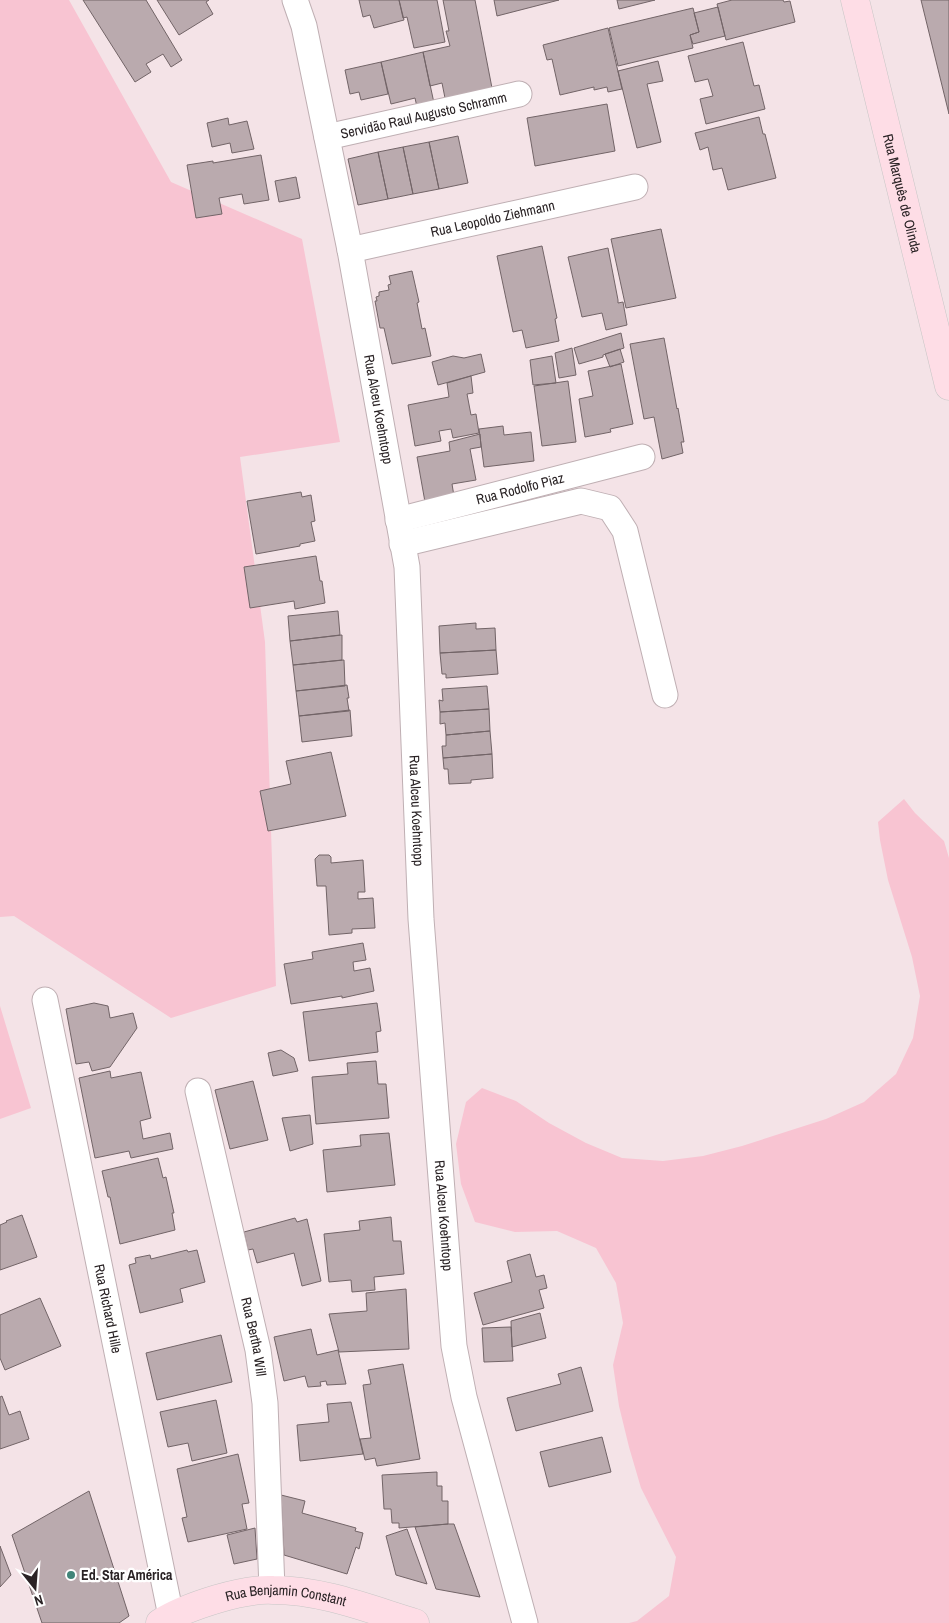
<svg xmlns="http://www.w3.org/2000/svg" width="949" height="1623" font-family="'Archivo Narrow',sans-serif">
	<style>
		.green { fill: #f8c4d2 }
		.building { fill: #baaaae; stroke: #726467 }
		.lines { fill: none; stroke-linecap: round; stroke-linejoin: round }
		.minor-casing { stroke: #bfafb3; stroke-width: 27 }
		.major-casing { stroke: #c8c6c6; stroke-width: 29 }
		.minor { stroke: #fff; stroke-width: 25 }
		.major { stroke: #fedde6; stroke-width: 28 }
		.poi-dot { fill: #418579; stroke: #fff; stroke-width: 2 }
		.labels { text-anchor: middle; dominant-baseline: central; stroke-width: 4.5; stroke-linejoin: round; paint-order: stroke }
		.street-label { font-size: 14px; fill: #2a2325; stroke: #fff }
		.poi-label { font-size: 14px; font-weight: bold; fill: #2a2325; stroke: #fff; text-anchor: start }
	</style>
	<rect width="100%" height="100%" fill="#f4e3e7"/>
	<path class="green" d="M0 0H69L171 182 302 239 340 442 240 457 265 642 276 986 171 1018 14 916 0 917Z
		M904 799 915 813 944 841 949 858V1623H629L637 1621 669 1596 676 1557 641 1488 629 1447 619 1406 613 1365 623 1323 616 1283 596 1248 557 1231 515 1232 475 1222 461 1184 456 1144 466 1102 482 1088 516 1101 549 1123 586 1143 622 1158 663 1161 703 1156 742 1146 826 1119 864 1102 896 1074 913 1038 920 996 912 957 888 880 880 840 878 822Z
		M0 1006 31 1108 0 1119Z"/>
	<path class="building" d="M83 0H146L182 60 171 67 163 54 146 64 151 72 135 82Z
		M157 0H209L206 2 213 14 179 35Z
		M359 0H399L404 20 374 28 370 15 363 17Z
		M399 0H437L445 42 414 48 407 17 403 18Z
		M443 0H475L492 88 445 98 442 83 430 86 423 52 450 46 446 31H449Z
		M494 0H559L497 16Z
		M617 0H655L619 9Z
		M732 0H783L784 2 790 1 795 22 726 40 717 4Z
		M921 0H949V114Z
		M718 7 725 36 693 44 690 35 699 32 694 13Z
		M693 8 699 32 690 35 693 48 618 66 609 28Z
		M608 28 622 89 608 92 607 87 594 90V87L560 95 552 59 547 60 543 45Z
		M743 42 754 86 759 85 765 109 706 124 700 99 713 96 708 79 695 82 688 56Z
		M423 52 434 103 417 107 415 98 391 104 381 62Z
		M658 61 663 81 647 84 661 142 637 148 618 71Z
		M381 62 388 94 361 100 359 92 350 94 345 70Z
		M607 104 615 151 535 166 527 118Z
		M759 117 763 134H765L776 178 728 190 722 168 713 170 708 147 700 150 695 133Z
		M228 118 229 125 247 121 254 149 232 153 230 143 212 147 207 123Z
		M458 136 468 183 439 189 429 142Z
		M429 142 439 189 413 194 403 147Z
		M403 147 413 194 388 199 378 152Z
		M378 152 388 199 358 205 348 159Z
		M261 155 269 200 244 204 242 194 219 198 222 214 196 218 187 165 213 161V163Z
		M296 177 300 198 279 202 275 181Z
		M661 229 676 298 626 308 611 239Z
		M542 246 557 318 555 319 559 341 526 348 522 330 513 332 497 256Z
		M608 248 618 300V303L623 302 627 325 606 330 602 313 582 317 568 257Z
		M412 271 419 302 417 303 422 329 425 328 431 356 392 364 384 328H380L375 301H377L376 297 379 296V292L389 290 388 285 391 284 389 276Z
		M621 333 624 348 603 355V357L579 364 574 348Z
		M664 338 677 409 678 408 684 442H681L683 453 662 459 654 417 644 419 630 344Z
		M572 348 576 375 559 378 555 353Z
		M620 349 624 362 610 367 605 354Z
		M481 354 485 372 438 385 432 362 453 356 464 358Z
		M552 356 556 383 533 385 530 360Z
		M621 364 633 424 610 429 611 432 585 437 579 399 593 396 588 371Z
		M471 376 473 393 467 394 471 415 476 414 479 433 453 438 451 429 439 431 441 441 415 446 408 405 449 397 447 383Z
		M568 381 576 442 542 446 534 386Z
		M503 426 504 435 531 432 534 461 484 467 479 429Z
		M480 434 481 447 470 449 476 480 452 484 454 496 425 502 417 457 450 451 449 442Z
		M301 492 302 497 311 495 315 521 311 522 315 541 300 544V546L256 554 247 501Z
		M316 556 320 581H322L325 603 295 609 294 601 250 608 244 567Z
		M338 611 340 635 290 641 288 616Z
		M476 623V629L495 628 496 650 440 653 439 626Z
		M342 635V660L293 665 290 641Z
		M496 650 498 674 446 678V674H442L440 653Z
		M344 660 345 686 296 691 293 665Z
		M347 685 349 698H347L349 711 299 716 296 691Z
		M487 686 489 709 440 712 439 700 443 701 442 689Z
		M489 709 490 731 446 735 445 723 440 724V712Z
		M350 710 352 736 302 742 299 716Z
		M490 731 492 754 443 758 442 746H446V735Z
		M331 752 346 816 268 831 260 791 291 784 286 761Z
		M492 754 493 778 471 780V783L449 784 448 769H444L443 758Z
		M319 855H329L331 857V863L363 860 365 892H358V899L373 898 375 928 352 929V933L329 935 326 886H317L315 859Z
		M363 943 366 960 353 962 354 971 370 968 374 991 342 998V996L291 1004 284 964 313 959 312 952Z
		M94 1003 108 1006 110 1018 133 1013 137 1028 110 1067 92 1071 89 1062 76 1064 66 1009Z
		M377 1003 381 1031 376 1032 378 1052 309 1061 303 1012Z
		M281 1050 294 1058 298 1071 273 1076 268 1053Z
		M376 1061 378 1084H386L389 1118 316 1124 312 1077 348 1074 347 1063Z
		M110 1071 111 1078 141 1072 151 1118 140 1121 143 1139 170 1133 173 1149 131 1158 129 1151 95 1158 79 1078Z
		M253 1081 268 1140 230 1149 215 1090Z
		M310 1115 313 1144 290 1151 282 1118Z
		M389 1133 395 1185 327 1192 323 1150 361 1146 360 1135Z
		M158 1158 163 1178 166 1177 174 1213H172L175 1230 120 1244 110 1197H108L102 1171Z
		M22 1215 37 1257 0 1270V1225L7 1222 6 1221Z
		M391 1217 393 1241H401L404 1274 374 1277 375 1290 352 1292 351 1280 329 1282 324 1234 360 1230 359 1221Z
		M295 1218 297 1222 307 1219 321 1281 302 1286 294 1253 257 1263 253 1249 248 1250 244 1232Z
		M187 1250 188 1252 197 1250 205 1282 180 1289 183 1302 140 1313 129 1265 136 1263 135 1258 150 1255 151 1259Z
		M530 1254 536 1277 544 1275 547 1288 539 1290 544 1308 483 1325 474 1293 512 1282 507 1261Z
		M406 1289 409 1349 339 1352 329 1314 367 1311 366 1293Z
		M40 1298 61 1346 5 1370 0 1358V1315Z
		M540 1313 546 1338 512 1347 511 1321Z
		M511 1327 513 1361 484 1362 482 1328Z
		M311 1329 317 1355 338 1350 346 1384 327 1385 326 1381 320 1382 321 1386 308 1387 305 1376 284 1381 274 1337Z
		M221 1335 232 1382 157 1400 146 1353Z
		M403 1364 420 1459 377 1466 375 1458 365 1460 360 1439 371 1438 363 1385 371 1384 368 1370Z
		M581 1367 593 1411 516 1431 507 1398 561 1384 558 1374Z
		M2 1396 9 1415 20 1411 29 1439 0 1449V1397Z
		M216 1400 227 1453 192 1461 188 1443 168 1447 160 1412Z
		M351 1402 363 1454 300 1461 297 1425 329 1422 327 1404Z
		M602 1437 611 1472 549 1487 540 1452Z
		M238 1454 249 1503 242 1504 247 1529 188 1542 182 1518 187 1517 177 1469Z
		M437 1472V1486H442V1501H448V1524L399 1528V1523H392L391 1509H384L382 1475Z
		M89 1491 129 1616 119 1623H42L12 1535Z
		M281 1495 305 1501 302 1513 356 1528 355 1531 363 1533 359 1549 356 1547 347 1574 284 1555Z
		M448 1524H454L480 1597 436 1589 415 1527Z
		M255 1528 257 1559 234 1564 227 1535Z
		M407 1529 427 1584 396 1575 386 1536Z
		M0 1546 11 1575 0 1587Z"/>
	<g class="lines">
		<g class="minor-casing">
			<g id="minor">
				<path id="s1" d="M295 0 304 26 350 250 407 567 421 919 454 1346 464 1397 525 1623"/>
				<path id="s2" d="M327 137 519 94"/>
				<path id="s3" d="M350 250 635 187"/>
				<path id="s4" d="M398 520 642 457"/>
				<path d="M402 544 581 501 610 508 625 531 665 695"/>
				<path id="s5" d="M45 1000 171 1616"/>
				<path id="s6" d="M198 1091 258 1350 265 1403 272 1589"/>
			</g>
		</g>
		<g class="major-casing">
			<g id="major">
				<path id="s7" d="M855 0 949 386"/>
				<path id="s8" d="M160 1623C177 1612 197 1605 217 1599 234 1594 255 1589 273 1590 322 1590 369 1609 415 1623"/>
			</g>
		</g>
		<use href="#minor" class="minor"/>
		<use href="#major" class="major"/>
	</g>
	<circle class="poi-dot" cx="71" cy="1575" r="5"/>
	<g class="labels">
		<g class="street-label">
			<text stroke="none"><textPath href="#s2" startOffset="99">Servidão Raul Augusto Schramm</textPath></text>
			<text stroke="none"><textPath href="#s7" startOffset="199">Rua Marquês de Olinda</textPath></text>
			<text stroke="none"><textPath href="#s3" startOffset="146">Rua Leopoldo Ziehmann</textPath></text>
			<text stroke="none"><textPath href="#s1" startOffset="418">Rua Alceu Koehntopp</textPath></text>
			<text stroke="none"><textPath href="#s4" startOffset="126">Rua Rodolfo Piaz</textPath></text>
			<text stroke="none"><textPath href="#s1" startOffset="822">Rua Alceu Koehntopp</textPath></text>
			<text stroke="none"><textPath href="#s1" startOffset="1228">Rua Alceu Koehntopp</textPath></text>
			<text stroke="none"><textPath href="#s5" startOffset="315">Rua Richard Hille</textPath></text>
			<text stroke="none"><textPath href="#s6" startOffset="252">Rua Bertha Will</textPath></text>
			<text stroke="none"><textPath href="#s8" startOffset="132">Rua Benjamin Constant</textPath></text>
		</g>
		<g class="poi-label">
			<text x="81" y="1575">Ed. Star América</text>
		</g>
	</g>
	<g transform="translate(35 1588) rotate(163)" stroke="#ffffff" stroke-width="4" paint-order="stroke">
	<path d="M0-4L9 19L0 12L-9 19Z" fill="#2a2325"/>
	<text y="-8" font-size="14" font-weight="bold" text-anchor="middle" fill="#2a2325">N</text>
	</g>
</svg>
